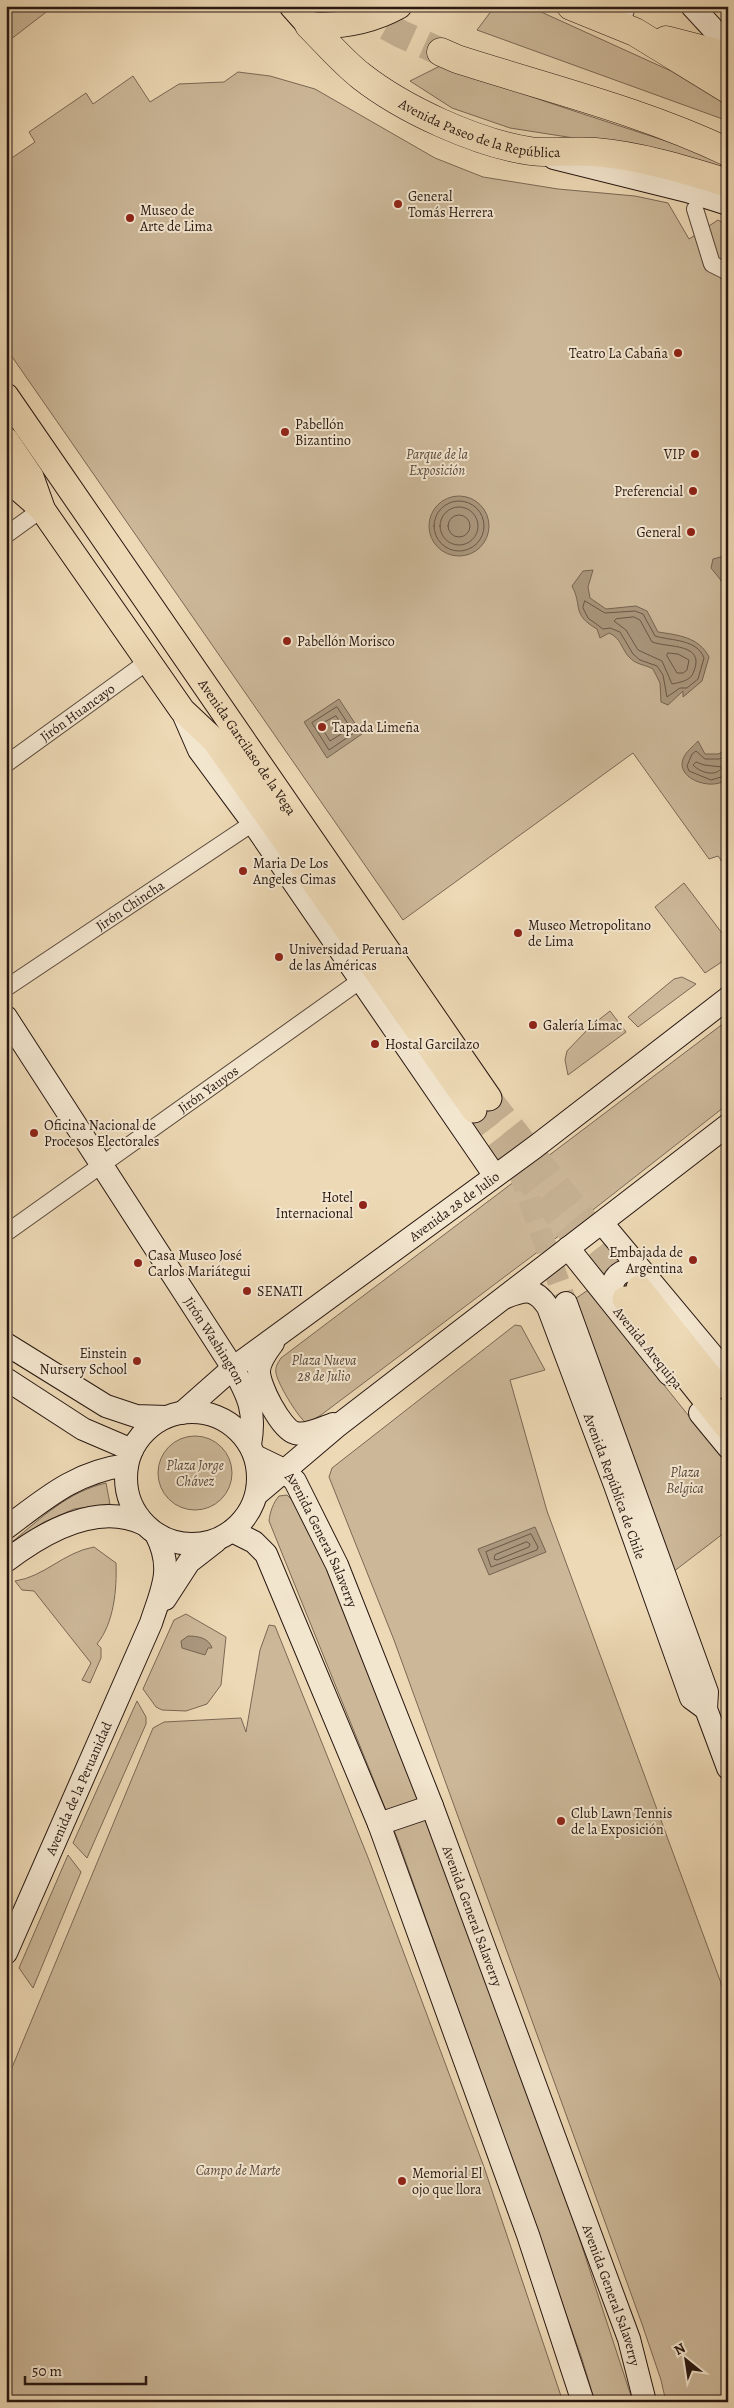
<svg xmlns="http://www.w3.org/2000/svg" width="734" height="2408" font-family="Alegreya,serif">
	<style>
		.green { fill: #ccb899; stroke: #7a6855 }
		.water { fill: #aa977d; stroke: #766452 }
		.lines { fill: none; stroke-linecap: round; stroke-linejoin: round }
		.shore { stroke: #695747; stroke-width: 1 }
		.secondary-tunnel { stroke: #c6b294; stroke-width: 22; stroke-dasharray: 22 11; stroke-linecap: butt }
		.primary-tunnel { stroke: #c6b294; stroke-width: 25; stroke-dasharray: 25 12; stroke-linecap: butt }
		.highway-tunnel { stroke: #c6b294; stroke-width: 28; stroke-dasharray: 28 14; stroke-linecap: butt }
		.street-casing { stroke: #59483a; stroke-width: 18 }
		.secondary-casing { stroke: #281711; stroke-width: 24 }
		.primary-casing { stroke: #281711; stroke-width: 27 }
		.highway-casing { stroke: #281711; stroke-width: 29 }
		.street { stroke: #f3e6cf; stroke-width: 16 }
		.secondary { stroke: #f3e6cf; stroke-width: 22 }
		.primary { stroke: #edd9b5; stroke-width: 25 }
		.highway { stroke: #edd9b5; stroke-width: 28 }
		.poi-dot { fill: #8f2418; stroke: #f3e6cf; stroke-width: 2 }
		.labels { text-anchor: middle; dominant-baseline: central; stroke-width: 4; stroke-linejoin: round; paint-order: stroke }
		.street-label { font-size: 14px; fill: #281711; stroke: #f3e6cf }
		.poi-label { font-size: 14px; fill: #281711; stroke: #f3e6cf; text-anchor: start }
		.park-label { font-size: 14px; font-style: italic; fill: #59473a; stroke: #f3e6cf }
	</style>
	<rect width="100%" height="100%" fill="#edd9b5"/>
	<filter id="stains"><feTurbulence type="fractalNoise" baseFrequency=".004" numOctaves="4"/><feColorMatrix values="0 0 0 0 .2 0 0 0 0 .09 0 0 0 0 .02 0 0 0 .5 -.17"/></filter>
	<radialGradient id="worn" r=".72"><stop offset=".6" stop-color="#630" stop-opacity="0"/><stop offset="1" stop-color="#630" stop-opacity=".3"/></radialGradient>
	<path class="green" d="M6 6H54L6 43Z
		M495 6H528L671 71 728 106V121L477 30Z
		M444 64C535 101 630 128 723 160L719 169 657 151 510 128 452 108 410 81Z
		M238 72 270 76 315 89 435 158 483 177 558 189 635 196 668 203 689 239 718 220 728 226V870L718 856 709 859 633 753 403 920 6 348V162L35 142 29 132 86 93 93 104 133 76 150 102 179 84 224 82Z
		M684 883 728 941 723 961 705 973 655 907Z
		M682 977 696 984 638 1027 628 1017 674 979Z
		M610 1011 626 1032 568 1075 565 1060 567 1051 591 1026Z
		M728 1020V1104L580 1220 321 1415 311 1421 305 1422C296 1414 278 1384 276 1373 275 1366 278 1363 281 1358Z
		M588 1290 728 1465V1530L673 1572 575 1299Z
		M515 1325 521 1326 545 1370 510 1380 547 1511 728 2002V2402H666L661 2380 642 2324 394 1640 329 1477 332 1468Z
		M158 1473a37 37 0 1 1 74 0a37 37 0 1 1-74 0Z
		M106 1483 110 1504 74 1509 44 1522 12 1542C42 1517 68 1492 106 1483Z
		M287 1495 307 1515 418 1789 574 2222 633 2402H595L582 2359 398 1840 269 1521C270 1512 273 1503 279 1496Z
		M94 1547 116 1563C117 1589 114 1623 97 1644L101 1648V1658L90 1683 82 1680 91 1663 34 1591 22 1590 15 1581C44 1577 64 1552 94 1547Z
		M186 1614 226 1637 221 1685 207 1704 186 1711 162 1710 156 1707 143 1689 174 1620Z
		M269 1625 275 1626 369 1860 484 2167 563 2402H6V2082L153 1728 164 1722 241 1718 246 1732 260 1650Z
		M137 1701 146 1717V1724L87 1858 73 1843Z
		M68 1855 81 1872 33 1988 19 1968Z"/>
	<path class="water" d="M429 526a30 30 0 1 1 60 0a30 30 0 1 1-60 0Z
		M728 555V589L711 568 713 559Z
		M593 570 588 587 590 598 606 609 636 606 647 611 658 632C678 635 699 637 709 657L702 681 683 697V691L668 705 661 702 660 683 653 669C644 664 636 665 629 657 621 648 621 638 609 633L600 638 597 629C571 614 583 607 572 586L583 571Z
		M339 699 362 734 327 758 304 722Z
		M698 741 705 754H718L728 750V777C717 793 675 780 683 759 686 751 693 747 698 741Z
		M535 1527 546 1552 489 1575 478 1549Z
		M188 1636C198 1636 209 1638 212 1648H208L205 1655 182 1648 181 1641Z"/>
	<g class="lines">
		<path class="shore" d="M434 526a25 25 0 1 1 50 0a25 25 0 1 1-50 0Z
			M440 526a19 19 0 1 1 38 0a19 19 0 1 1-38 0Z
			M448 526a11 11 0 1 1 22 0a11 11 0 1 1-22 0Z
			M585 601 605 613 635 611 643 614 655 636C672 641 697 639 704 658L698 679 687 688H680L667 697 663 675 657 666 640 660 633 654 620 632 610 628 603 629 588 618 583 608Z
			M634 617 640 620 652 642C669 648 705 643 694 671 691 681 681 682 672 684L662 661 638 650 626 630 614 621 616 619Z
			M668 653 678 654 689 660 687 670 683 673H677L667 656Z
			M337 707 354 733 329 750 312 723Z
			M336 716 346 731 330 741 320 725Z
			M728 756 719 759H705L696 751 692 754 687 766 689 771 711 780 728 775
			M728 763 722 767 704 765 696 762 693 765C701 773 715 777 722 768L728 769
			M531 1534 538 1547 537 1550 491 1567 486 1552Z
			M527 1542 530 1544 529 1547 497 1560 494 1559 495 1555Z"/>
		<path class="secondary-tunnel" d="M518 1168 566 1303"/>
		<path class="primary-tunnel" d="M489 1098 639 1288
			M474 1110 518 1168 625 1299"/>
		<path class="highway-tunnel" d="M350 6 401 34 441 52"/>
		<g class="street-casing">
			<g id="street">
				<path d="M621 27 627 6"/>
				<path d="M695 209 712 264 728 272"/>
				<path d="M6 535 42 509"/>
				<path id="s1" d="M6 764 147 662"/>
				<path id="s2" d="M6 988 253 823"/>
				<path id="s3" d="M6 1233 361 980"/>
			</g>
		</g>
		<g class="secondary-casing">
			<g id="secondary">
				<path d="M692 6 728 45"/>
				<path d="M554 158 687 191 728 204"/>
				<path d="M182 711 199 750 253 823 495 1176"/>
				<path id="s4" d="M6 1017 233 1368C249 1397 256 1412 250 1445"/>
				<path d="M602 1223 728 1374"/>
				<path d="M568 1248 669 1374"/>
				<path id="s5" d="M506 1297C527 1289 535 1288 548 1307L615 1485 691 1698 706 1709"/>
				<path d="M566 1303 707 1692 706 1709 728 1768"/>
				<path d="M616 1307C607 1291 612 1267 635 1271 640 1272 645 1276 649 1279"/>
				<path d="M273 1343C267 1351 260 1360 259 1370 258 1385 281 1429 295 1433 307 1436 322 1428 333 1424"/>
				<path d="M6 1344 106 1406 136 1416 166 1417"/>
				<path d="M6 1379 83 1429 132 1450"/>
				<circle cx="192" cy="1478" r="66"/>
				<path id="s6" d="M182 1413 233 1368 535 1147 728 998"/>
				<path d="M700 1413 728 1447"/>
				<path id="s7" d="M255 1456 284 1470 295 1481 337 1565 432 1806 629 2339 645 2402"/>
				<path d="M257 1494 336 1427 728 1125"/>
				<path d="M6 1528C46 1498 75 1472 127 1465"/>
				<path d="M232 1531 254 1542 266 1554 379 1824 528 2235 583 2402"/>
				<path d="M6 1561C44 1532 97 1501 144 1524"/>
				<path d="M165 1599 189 1562 216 1541"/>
				<path d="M379 1824 432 1806"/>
				<path id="s8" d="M6 1953 151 1623C162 1589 174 1569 156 1534"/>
			</g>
		</g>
		<g class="primary-casing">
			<g id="primary">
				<path d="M292 6 309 25C341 27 370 22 399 6"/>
				<path id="s9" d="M6 396 489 1098"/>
				<path d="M6 440 31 477 42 508"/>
				<path d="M6 472 17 487 42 509 182 710 215 741 474 1110"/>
				<path d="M639 1288 717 1386"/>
				<path d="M625 1299 728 1428"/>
			</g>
		</g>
		<g class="highway-casing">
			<g id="highway">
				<path d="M571 6 635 32 728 89"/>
				<path id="s10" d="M309 25C326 42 342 61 361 76 403 109 476 143 530 151 551 154 573 150 595 152 641 156 683 169 728 183"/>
				<path d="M666 40 728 56"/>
				<path d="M441 52 457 59C547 88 642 111 728 152"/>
			</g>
		</g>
		<use href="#street" class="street"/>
		<use href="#secondary" class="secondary"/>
		<use href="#primary" class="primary"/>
		<use href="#highway" class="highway"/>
	</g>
	<g class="poi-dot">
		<circle cx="398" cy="204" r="5"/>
		<circle cx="130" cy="218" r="5"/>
		<circle cx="678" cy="353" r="5"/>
		<circle cx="285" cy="432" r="5"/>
		<circle cx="695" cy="454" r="5"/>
		<circle cx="693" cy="491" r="5"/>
		<circle cx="691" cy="532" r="5"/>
		<circle cx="287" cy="641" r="5"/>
		<circle cx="322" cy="727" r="5"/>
		<circle cx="243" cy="871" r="5"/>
		<circle cx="518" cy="933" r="5"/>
		<circle cx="279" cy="957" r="5"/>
		<circle cx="533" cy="1025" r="5"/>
		<circle cx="375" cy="1044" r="5"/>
		<circle cx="34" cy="1133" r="5"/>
		<circle cx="363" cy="1205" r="5"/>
		<circle cx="693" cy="1260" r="5"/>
		<circle cx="138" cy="1263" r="5"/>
		<circle cx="247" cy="1291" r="5"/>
		<circle cx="137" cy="1361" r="5"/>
		<circle cx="561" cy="1821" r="5"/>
		<circle cx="402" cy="2181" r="5"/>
	</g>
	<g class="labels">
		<g class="street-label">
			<text stroke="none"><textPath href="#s10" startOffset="205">Avenida Paseo de la República</textPath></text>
			<text stroke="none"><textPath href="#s1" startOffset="88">Jirón Huancayo</textPath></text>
			<text stroke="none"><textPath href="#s9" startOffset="426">Avenida Garcilaso de la Vega</textPath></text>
			<text stroke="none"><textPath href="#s2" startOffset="149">Jirón Chincha</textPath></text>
			<text stroke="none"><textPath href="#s3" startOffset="248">Jirón Yauyos</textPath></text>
			<text stroke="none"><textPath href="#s6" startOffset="342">Avenida 28 de Julio</textPath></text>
			<text stroke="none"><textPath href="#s4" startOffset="385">Jirón Washington</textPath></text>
			<text transform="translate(648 1348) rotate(51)">Avenida Arequipa</text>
			<text stroke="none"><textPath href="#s5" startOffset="240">Avenida República de Chile</textPath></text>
			<text stroke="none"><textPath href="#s7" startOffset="112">Avenida General Salaverry</textPath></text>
			<text stroke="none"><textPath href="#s8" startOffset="180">Avenida de la Peruanidad</textPath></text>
			<text stroke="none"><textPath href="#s7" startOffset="518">Avenida General Salaverry</textPath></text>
			<text stroke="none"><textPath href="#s7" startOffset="922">Avenida General Salaverry</textPath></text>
		</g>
		<g class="poi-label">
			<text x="408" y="196">General<tspan x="408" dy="16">Tomás Herrera</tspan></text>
			<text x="140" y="210">Museo de<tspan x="140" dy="16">Arte de Lima</tspan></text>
			<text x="668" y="353" text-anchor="end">Teatro La Cabaña</text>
			<text x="295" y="424">Pabellón<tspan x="295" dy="16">Bizantino</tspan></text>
			<text x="685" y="454" text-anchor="end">VIP</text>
			<text x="683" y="491" text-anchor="end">Preferencial</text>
			<text x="681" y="532" text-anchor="end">General</text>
			<text x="297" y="641">Pabellón Morisco</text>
			<text x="332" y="727">Tapada Limeña</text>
			<text x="253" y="863">Maria De Los<tspan x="253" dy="16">Angeles Cimas</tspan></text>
			<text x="528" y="925">Museo Metropolitano<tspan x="528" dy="16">de Lima</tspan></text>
			<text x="289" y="949">Universidad Peruana<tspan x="289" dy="16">de las Américas</tspan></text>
			<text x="543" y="1025">Galería Límac</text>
			<text x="385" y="1044">Hostal Garcilazo</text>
			<text x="44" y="1125">Oficina Nacional de<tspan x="44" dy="16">Procesos Electorales</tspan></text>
			<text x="353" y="1197" text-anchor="end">Hotel<tspan x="353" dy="16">Internacional</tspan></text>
			<text x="683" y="1252" text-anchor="end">Embajada de<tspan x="683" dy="16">Argentina</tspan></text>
			<text x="148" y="1255">Casa Museo José<tspan x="148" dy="16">Carlos Mariátegui</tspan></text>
			<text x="257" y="1291">SENATI</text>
			<text x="127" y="1353" text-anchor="end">Einstein<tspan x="127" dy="16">Nursery School</tspan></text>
			<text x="571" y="1813">Club Lawn Tennis<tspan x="571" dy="16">de la Exposición</tspan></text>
			<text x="412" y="2173">Memorial El<tspan x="412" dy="16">ojo que llora</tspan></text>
		</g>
		<g class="park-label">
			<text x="437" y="454">Parque de la<tspan x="437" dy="16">Exposición</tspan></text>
			<text x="324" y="1360">Plaza Nueva<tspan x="324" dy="16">28 de Julio</tspan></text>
			<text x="195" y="1465">Plaza Jorge<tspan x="195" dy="16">Chávez</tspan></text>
			<text x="685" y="1472">Plaza<tspan x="685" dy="16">Belgica</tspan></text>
			<text x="238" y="2170">Campo de Marte</text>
		</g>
	</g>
	<rect width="734" height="2408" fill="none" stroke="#edd9b5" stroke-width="25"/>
	<rect x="8" y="8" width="719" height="2393" fill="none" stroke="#281711" stroke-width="2.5"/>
	<rect x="12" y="12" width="709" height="2383" fill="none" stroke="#281711"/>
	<g transform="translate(686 2360) rotate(330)" stroke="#f3e6cf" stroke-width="4" paint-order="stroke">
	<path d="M0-4L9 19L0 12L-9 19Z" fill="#281711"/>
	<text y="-8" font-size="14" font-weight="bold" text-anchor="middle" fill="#281711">N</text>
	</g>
	<path d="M25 2376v8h121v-8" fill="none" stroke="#281711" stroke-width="2.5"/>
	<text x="32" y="2376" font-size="15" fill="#281711" stroke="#f3e6cf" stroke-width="4" paint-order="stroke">50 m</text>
	<rect width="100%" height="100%" filter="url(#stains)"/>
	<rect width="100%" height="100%" fill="url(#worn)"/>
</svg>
